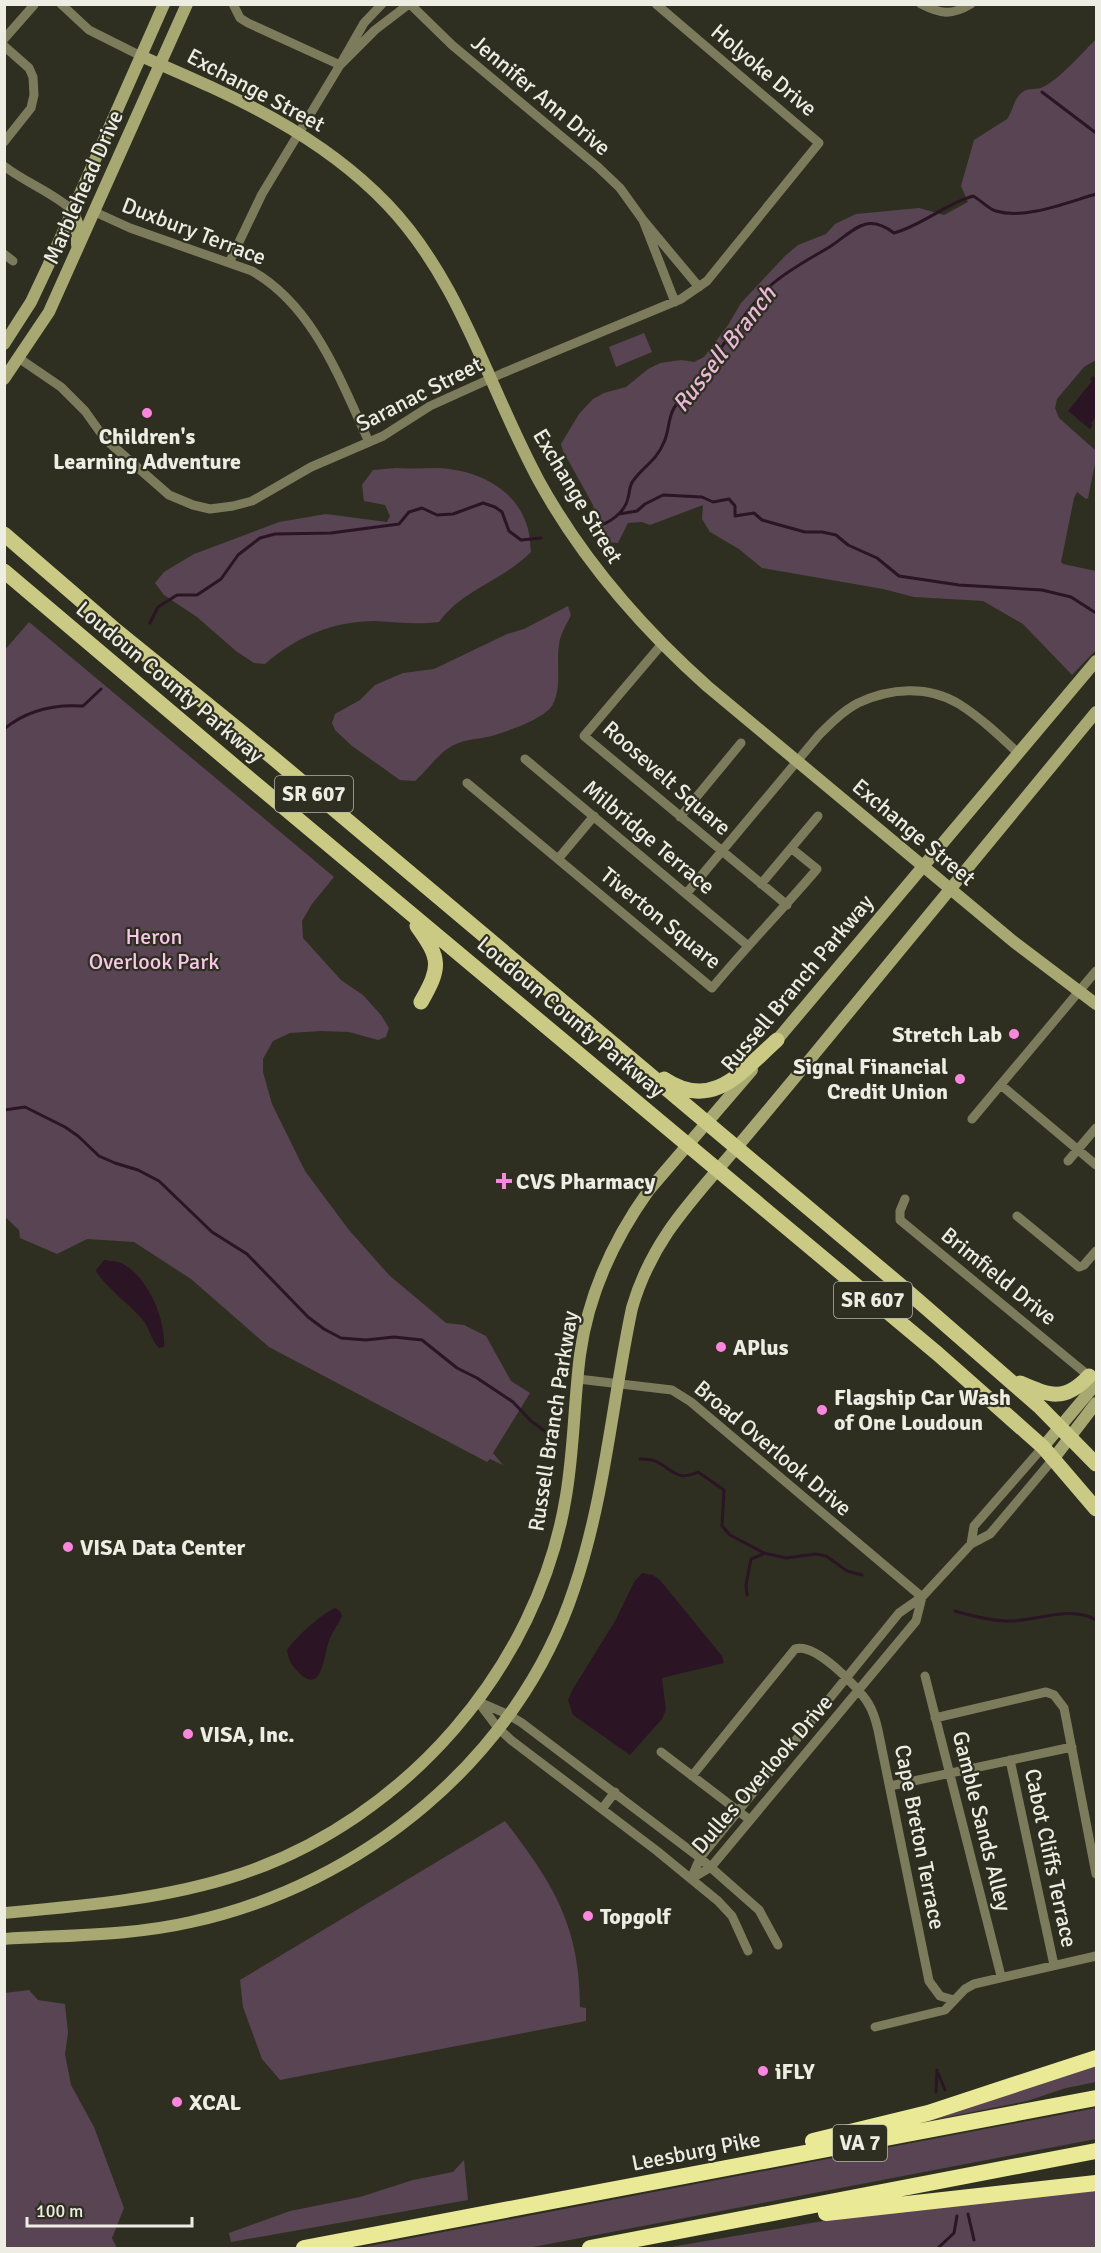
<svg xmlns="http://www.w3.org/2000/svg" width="1101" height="2253" font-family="Signika,sans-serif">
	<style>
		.green { fill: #584452 }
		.water { fill: #2b1525 }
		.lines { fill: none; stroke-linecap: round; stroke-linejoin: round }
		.stream { stroke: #2b1525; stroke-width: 3 }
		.street { stroke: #7c7c5c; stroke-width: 9 }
		.secondary { stroke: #a8a873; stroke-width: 12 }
		.primary { stroke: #cbca85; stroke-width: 15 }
		.highway { stroke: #eae996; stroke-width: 16 }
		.poi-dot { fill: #ff85df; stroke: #2f2f21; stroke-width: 2 }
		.labels { text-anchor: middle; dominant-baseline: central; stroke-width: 4.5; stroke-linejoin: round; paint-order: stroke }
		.shield { fill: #2f2f21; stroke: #b4b4aa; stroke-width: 1.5 }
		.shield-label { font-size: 21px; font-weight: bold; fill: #edede4 }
		.street-label { font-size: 22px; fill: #edede4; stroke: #2f2f21 }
		.poi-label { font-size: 22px; font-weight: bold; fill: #edede4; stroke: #2f2f21; text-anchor: start }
		.park-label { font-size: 22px; fill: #fac6ea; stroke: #2f2f21 }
		.water-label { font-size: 24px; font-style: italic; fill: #eab6d9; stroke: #2f2f21 }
	</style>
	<rect width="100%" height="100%" fill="#2f2f21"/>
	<path class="green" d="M1096 39V360L1084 367 1057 399 1055 408 1059 418 1095 450V464L1088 498 1086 499 1077 492 1074 498 1061 562 1063 564 1096 571V650L1072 675 1023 624 983 601 914 597 883 589 762 568 739 549 710 532 702 519 703 505 650 525 642 522 628 523 618 543 606 542 599 536 593 505 563 451 561 444 579 414 593 399 604 393 626 387 648 369 660 363 681 360 694 362 704 357 728 325 741 303 785 256 798 245 826 234 835 224 856 214 919 208 944 215 968 202 961 186 974 140 1007 119C1014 110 1013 98 1024 91 1030 88 1037 90 1043 87 1061 78 1082 53 1096 39Z
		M644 333 652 352 616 367 609 347Z
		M396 468C410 469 424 468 438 468 477 470 517 488 528 529 530 536 530 544 531 552 501 582 464 588 439 622 417 625 397 622 375 621 333 621 296 637 265 664L254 663 236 651 197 617 164 595 155 583 164 572 194 554 279 522 326 514 387 522 390 516 385 505 364 501 362 485 373 470Z
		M568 606 571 615C567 624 560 634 559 645 556 664 562 687 553 704 546 719 503 733 487 737 477 739 465 740 456 744 438 752 429 769 415 781L400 780 352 746 335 730 332 723 335 714 360 700 375 685 403 673 434 669 507 634 524 629Z
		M29 622 334 877 312 904 302 921 303 938 341 980 363 995 381 1015 389 1028 386 1037 378 1040 349 1032 321 1031 290 1033 273 1041 263 1059V1072L272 1104 305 1171 349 1230 389 1275 446 1323 464 1325 486 1336 511 1381 530 1393 493 1453 503 1465 490 1459 487 1462 269 1347 191 1279 134 1242 87 1239 57 1254 20 1238 19 1230 5 1217 4 651Z
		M505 1821C553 1883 580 1926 580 2007L586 2008V2021L280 2080 262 2059 243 2007 240 1980Z
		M29 1990 38 2000 65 2004 68 2033 65 2054 71 2085 94 2127 124 2208 112 2238 117 2248H5V1993Z
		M1096 2065V2082L1066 2088 1027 2101 918 2123Z
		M1096 2108V2139L528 2248H359Z
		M464 2160 468 2200 231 2242 229 2233 290 2211 360 2197 413 2180 453 2172Z
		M1096 2189V2248H665L881 2211Z"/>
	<path class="water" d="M1093 376 1096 379V416L1091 424 1093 425 1090 429 1068 411 1092 381 1090 379Z
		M104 1260C110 1261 118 1261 123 1264 148 1277 166 1320 164 1347L159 1348C150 1339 150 1328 142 1319 132 1307 99 1281 96 1270Z
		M642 1573 653 1575 660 1580 722 1656 724 1663 662 1678 666 1710 662 1719 630 1755 573 1715 568 1700 573 1689 615 1621 634 1582Z
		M335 1608 340 1611 342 1616C338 1625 332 1632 329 1641 324 1652 323 1695 300 1674 293 1667 288 1660 287 1650 296 1637 321 1614 335 1608Z"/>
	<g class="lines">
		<path class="stream" d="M1042 92 1096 133
			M619 514 637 511 645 504 663 495 702 497 713 502 729 499 735 506V516L754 513 762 520 776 524 805 532H822L836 535 848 545 877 558 899 576 959 585 1042 590 1071 597 1096 613
			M596 527C609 523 625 513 628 498 630 492 629 486 633 481 644 465 656 462 664 442 669 432 668 418 674 408 681 397 691 390 698 380 720 351 745 310 770 286 789 269 810 259 831 246 855 230 866 212 894 233 923 225 945 204 973 196 981 200 988 209 996 211 1025 220 1068 202 1096 194
			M150 623 158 607 177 595H197L221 579 238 555 260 538 275 534 331 533 399 524 409 512 422 508 437 515 453 514 483 503 495 507 502 512 509 531 521 540 541 538
			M4 729C27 710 54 704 83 706L101 689
			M4 1110 25 1107 65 1127 78 1136 99 1156 115 1163 138 1170 159 1181 212 1232 247 1254 308 1317 324 1329 341 1338 366 1340 394 1337 422 1340 457 1368 477 1378 513 1402 531 1421 547 1433
			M640 1459C646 1459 654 1459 659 1463 675 1472 678 1481 698 1472L724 1490 722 1526 730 1535 764 1553 786 1558 816 1554 826 1556 847 1571 862 1575
			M747 1595 746 1585 751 1559 763 1554
			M955 1611C972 1616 991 1621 1009 1621 1038 1621 1070 1605 1096 1620
			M938 2073 945 2090
			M936 2092 937 2070
			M968 2214 974 2240
			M938 2248 954 2233 957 2216"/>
		<path class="street" d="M61 4 89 30 141 56
			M382 4 364 23 340 65 375 30 409 4
			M410 4 452 45 598 167 620 188 643 220
			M921 4C941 14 951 16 971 4
			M4 39 34 5
			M4 46 29 68 33 77 34 95 31 108 4 142
			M4 166C26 183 52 192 72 210
			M95 212 130 228 252 271C314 306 340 380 369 442
			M4 254 13 261
			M229 263 262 194 340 65 248 23 240 18 233 4
			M675 302 643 220 699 287
			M20 359 61 387 85 411 105 439 169 495 193 505 210 509 233 506 252 501 311 467 383 436 430 406 503 373 681 299 707 281 819 143 656 4
			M662 644 584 736 787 905
			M525 759 747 945
			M467 783 712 988C746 947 782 910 817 869L791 848
			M680 817 741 743
			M558 859 594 816
			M761 884 818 816
			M686 894 819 735C831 723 843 711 858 703 890 688 928 685 959 704 981 718 1000 736 1019 754
			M1001 1085 1096 1165
			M972 1119 1096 971
			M1068 1161 1096 1128
			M905 1199 900 1211V1220L1089 1376
			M1017 1216 1079 1267 1084 1265 1096 1251
			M578 1379 672 1390 691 1402 922 1597
			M971 1544 974 1526 1043 1447
			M925 1676 1001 1976
			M477 1701 509 1715 522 1723 700 1858 759 1910 778 1945
			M479 1703 498 1728 511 1740 657 1851 718 1901 732 1916 748 1951
			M935 1718 1046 1692 1054 1695 1064 1708 1096 1874
			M661 1752 750 1820
			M1010 1760 1054 1965
			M692 1776 795 1649C815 1642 858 1687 868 1703 873 1711 876 1721 878 1730L929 1981 940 1996 954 2000
			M890 1786 1072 1747
			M602 1809 615 1792
			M691 1879 700 1858 899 1613 922 1597 971 1544 990 1534 1054 1458
			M691 1879 711 1867 916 1621 922 1597
			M875 2027 945 2010 965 1989 974 1984 1096 1956"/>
		<path class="secondary" d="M141 56C231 95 318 132 387 204 461 281 489 389 539 481 582 559 641 627 707 686L1014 942 1096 1004
			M72 210 77 223V245
			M4 344 31 302 48 266 164 4
			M4 379 49 312 187 4
			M771 1047 1096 661
			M1043 1447 1096 1384
			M1054 1458 1096 1403
			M4 1913C83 1906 166 1899 241 1874 405 1819 538 1668 566 1496 574 1449 574 1401 580 1355 588 1295 614 1239 649 1190L752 1070
			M4 1939C66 1935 130 1936 191 1922 362 1885 518 1758 574 1589 605 1498 612 1402 632 1308 649 1249 681 1212 720 1167 745 1138 769 1109 793 1080 894 958 995 835 1096 712"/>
		<path class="primary" d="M4 534 113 628 272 757 907 1291 1039 1406 1096 1464
			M4 571 251 780 938 1354 1043 1447 1096 1509
			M417 926C441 959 441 967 421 1002
			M664 1079C713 1112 742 1071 777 1040
			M1020 1383C1050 1396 1065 1402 1089 1376"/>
		<path class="highway" d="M813 2141 928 2113 1096 2058
			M826 2213 1096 2183
			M304 2248 1096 2098
			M590 2248 1096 2151"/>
	</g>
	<g class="poi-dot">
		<circle cx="147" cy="413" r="6"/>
		<circle cx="1014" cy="1034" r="6"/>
		<circle cx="960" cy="1079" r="6"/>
		<path d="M501 1172h6v6h6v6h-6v6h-6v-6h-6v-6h6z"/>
		<circle cx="721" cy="1347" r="6"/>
		<circle cx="822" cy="1410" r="6"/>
		<circle cx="68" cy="1547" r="6"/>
		<circle cx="188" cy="1734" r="6"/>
		<circle cx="588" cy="1916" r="6"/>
		<circle cx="763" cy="2071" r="6"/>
		<circle cx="177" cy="2102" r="6"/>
	</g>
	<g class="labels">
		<g class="shield">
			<rect x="275" y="776" width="78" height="36" rx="4.5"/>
			<rect x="834" y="1282" width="78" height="36" rx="4.5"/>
			<rect x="833" y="2125" width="54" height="36" rx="4.5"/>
		</g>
		<g class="shield-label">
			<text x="314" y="794">SR 607</text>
			<text x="873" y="1300">SR 607</text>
			<text x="860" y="2143">VA 7</text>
		</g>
		<g class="street-label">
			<text transform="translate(764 70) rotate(40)">Holyoke Drive</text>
			<text transform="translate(256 90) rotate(28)">Exchange Street</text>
			<text transform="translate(541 95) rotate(40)">Jennifer Ann Drive</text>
			<text transform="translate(83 187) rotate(-66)">Marblehead Drive</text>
			<text transform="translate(194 231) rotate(21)">Duxbury Terrace</text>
			<text transform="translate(419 394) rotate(-27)">Saranac Street</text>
			<text transform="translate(578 496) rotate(59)">Exchange Street</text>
			<text transform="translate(170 682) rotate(40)">Loudoun County Parkway</text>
			<text transform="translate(667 778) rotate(41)">Roosevelt Square</text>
			<text transform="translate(914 832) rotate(40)">Exchange Street</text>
			<text transform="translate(649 837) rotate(40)">Milbridge Terrace</text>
			<text transform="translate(661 918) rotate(39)">Tiverton Square</text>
			<text transform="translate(797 983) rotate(-50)">Russell Branch Parkway</text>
			<text transform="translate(571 1017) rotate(40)">Loudoun County Parkway</text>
			<text transform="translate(999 1276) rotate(39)">Brimfield Drive</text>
			<text transform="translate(553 1421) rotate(-81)">Russell Branch Parkway</text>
			<text transform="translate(773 1448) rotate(40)">Broad Overlook Drive</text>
			<text transform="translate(762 1774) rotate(-49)">Dulles Overlook Drive</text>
			<text transform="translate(982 1821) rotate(76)">Gamble Sands Alley</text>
			<text transform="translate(920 1837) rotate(79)">Cape Breton Terrace</text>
			<text transform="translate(1051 1858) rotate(78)">Cabot Cliffs Terrace</text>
			<text transform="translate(696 2151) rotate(-11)">Leesburg Pike</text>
		</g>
		<g class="poi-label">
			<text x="147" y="436" text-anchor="middle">Children's<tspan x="147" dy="25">Learning Adventure</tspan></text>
			<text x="1002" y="1034" text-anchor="end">Stretch Lab</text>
			<text x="948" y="1066" text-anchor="end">Signal Financial<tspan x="948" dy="25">Credit Union</tspan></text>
			<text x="516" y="1181">CVS Pharmacy</text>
			<text x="733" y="1347">APlus</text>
			<text x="834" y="1397">Flagship Car Wash<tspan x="834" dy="25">of One Loudoun</tspan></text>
			<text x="80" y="1547">VISA Data Center</text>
			<text x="200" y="1734">VISA, Inc.</text>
			<text x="600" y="1916">Topgolf</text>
			<text x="775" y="2071">iFLY</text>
			<text x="189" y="2102">XCAL</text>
		</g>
		<g class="park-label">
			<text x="154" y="936">Heron<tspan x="154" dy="25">Overlook Park</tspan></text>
		</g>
		<g class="water-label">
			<text transform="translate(724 349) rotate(-52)">Russell Branch</text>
		</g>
	</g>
	<rect width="1101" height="2253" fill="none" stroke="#edede4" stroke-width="12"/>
	<path d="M27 2217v9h165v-9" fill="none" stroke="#edede4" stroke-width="3"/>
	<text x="36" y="2217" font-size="18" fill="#edede4" stroke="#2f2f21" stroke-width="4.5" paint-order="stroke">100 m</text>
</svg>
